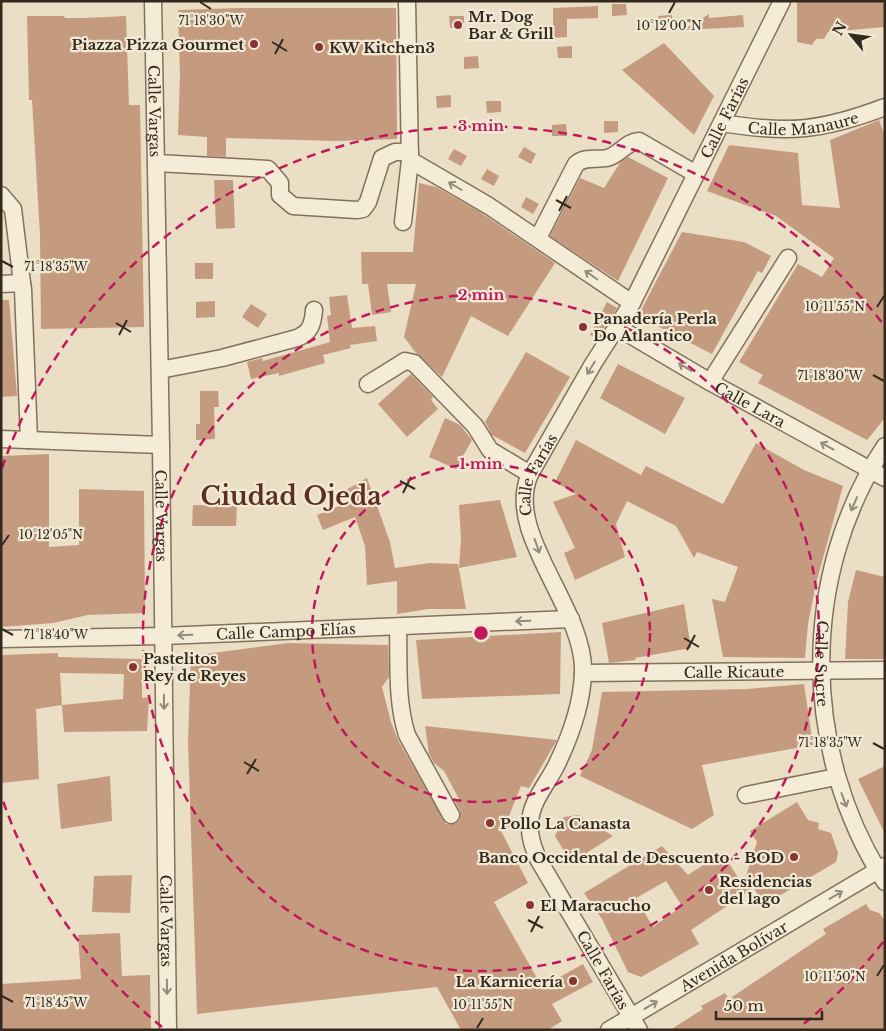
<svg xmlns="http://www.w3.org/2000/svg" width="886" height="1031" font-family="'Libre Baskerville',serif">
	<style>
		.building { fill: #c49b7f; fill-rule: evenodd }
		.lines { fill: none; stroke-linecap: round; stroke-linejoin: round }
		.minor-casing { stroke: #83715d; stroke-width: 19 }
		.minor { stroke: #f5ecd8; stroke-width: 16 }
		.oneway { stroke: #948a7c }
		.ticks { fill: none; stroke: #34291f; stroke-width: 2 }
		.ring { fill: none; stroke: #c2185b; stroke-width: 2.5; stroke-dasharray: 9 6 }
		.poi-dot { fill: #8c3334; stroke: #f2e9d4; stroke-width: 2 }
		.labels { text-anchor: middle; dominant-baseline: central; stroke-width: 4.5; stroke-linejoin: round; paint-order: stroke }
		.poi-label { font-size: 15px; font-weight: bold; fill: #34291f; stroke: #f2e9d4; text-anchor: start }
		.street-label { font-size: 15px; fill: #34291f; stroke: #f2e9d4 }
		.town-label { font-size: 25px; font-weight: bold; fill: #5d2f23; stroke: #f2e9d4 }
		.ticks-label { font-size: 12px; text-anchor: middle; fill: #34291f; stroke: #f2e9d4; stroke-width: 4.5; stroke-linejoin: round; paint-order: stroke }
		.centre { fill: #c2185b; stroke: #f2e9d4; stroke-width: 2.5 }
		.ring-label { font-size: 15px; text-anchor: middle; font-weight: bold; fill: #c2185b; stroke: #f2e9d4; stroke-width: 4.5; stroke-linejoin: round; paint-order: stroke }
	</style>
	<rect width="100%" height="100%" fill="#eadec5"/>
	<path class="building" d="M797 1H885V27L828 32 824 39H816L812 45 797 42Z
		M612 4H626L627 15 612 16Z
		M598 6V18L567 19V37L553 38V8Z
		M238 8H396L397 139 336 141 226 138V157L207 156V137L178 135 180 75 178 10Z
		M709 14V18L743 15 744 27 683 30 695 23V18H703Z
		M672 15 673 27 658 28V16Z
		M27 16H64L65 18H85L126 16 129 105H140L144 327 41 329 40 235 32 100H29Z
		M449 16H464V27L450 28Z
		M664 43 714 96 694 135 622 70Z
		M572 46V58H558L557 47Z
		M478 56 479 68 464 69V57Z
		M451 95V107L437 108 436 96Z
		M486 101H501V112L487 113Z
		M879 120 885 136V418L867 440 758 383 763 375 739 362 798 264 822 277 834 258 776 216 707 191 729 145 798 153 802 205 840 208 830 140Z
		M604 121H618V132L604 133Z
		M566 124 567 136H552V125Z
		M524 147 536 154 531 164 518 157Z
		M454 149 467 156 461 166 448 159Z
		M628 157 668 178 618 281 550 236 580 178 604 188 620 163Z
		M487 169 499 176 494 186 481 179Z
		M214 180H233L235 228 216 229Z
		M419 183 436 187 480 212 555 263 508 336 471 316 442 377 416 353 404 337 416 284H387L391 312 372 315 368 284H362L361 252H413Z
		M526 197 539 204 533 214 521 207Z
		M682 232 744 242 771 256 762 273 758 271 749 287 712 354 638 316Z
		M195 263H213V279H195Z
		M347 295 352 328 375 326 377 341 350 345 351 348 323 355 325 363 279 376V373L251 379 247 362 262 358 263 361 330 342 327 316 331 315 329 297Z
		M1 300H9L17 396 1 397Z
		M215 301V317L196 318V302Z
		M607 302 617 308 597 339 590 335Z
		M251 304 267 314 258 328 242 317Z
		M526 352 570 377 525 453 492 435 485 422Z
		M618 364 685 398 665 434 600 398Z
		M411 374 433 397 431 400 438 409 407 437 378 404Z
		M200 391H218L219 407H214L215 439 196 440V424H200Z
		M445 418 460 425 472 440 456 469 429 457Z
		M576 440 641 475 646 466 723 504 756 443 804 470 843 486 816 583 808 624 805 658 723 657 712 599 725 602 738 567 697 552 694 558 676 526 627 501 616 524 625 557 575 580 564 553 575 548 553 502 576 494 555 482Z
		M49 454V547L79 545V489L144 491 145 613 88 615 53 623 1 627V456Z
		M367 478 390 542 395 568 430 563 458 564 466 609H428L397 614V581L367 585 365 546 355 517 323 530 317 515 349 502 344 491Z
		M500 500 517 557 459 568 461 539 459 505Z
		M193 505 237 506 236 526H192Z
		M856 570 885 577V659H845L848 602Z
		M684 604 691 648 635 658 636 660 609 663 602 623Z
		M561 632 560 694 422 699 416 640Z
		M288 643 388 645 389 677 382 687 391 722 398 740 446 824H455L460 820V811L455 801H460L444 771 434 763 429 754 425 726 557 740 529 788 521 786 509 816V828L501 831 528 883 494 902 542 987 583 964 593 982 552 1004 562 1021 548 1030H461L437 987 197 1014 188 742 191 656Z
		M58 653V657L142 659V698L149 697 147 731 64 732 62 705 36 709 39 779 1 783V655ZM60 673 124 674 123 699 62 705Z
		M804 684 813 745 702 765 714 815 692 829 580 776 592 750 602 692 747 689Z
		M885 766V834L858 779Z
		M110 776 112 821 61 829 57 784Z
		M797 802 808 820 819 823 818 829 831 833 838 853 836 862 764 905 754 888 691 930 699 944 641 977 628 972 602 919 584 893 662 846 688 875 722 853 743 885 757 842 750 831ZM666 881 682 906 653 927 636 898Z
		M578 815 613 836 571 863 555 836 564 817Z
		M132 875 130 913 92 912 94 876Z
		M866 904 870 910 879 913 885 920V1030H670L703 1009 701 1006 725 993 729 999 826 934 823 929Z
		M120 933 122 976 150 975 151 1030H1V984L81 979 78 935Z"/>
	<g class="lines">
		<g class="minor-casing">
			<g id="minor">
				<path id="s1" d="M153 1 161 445 168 1030"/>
				<path id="s2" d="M722 123C788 134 822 131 885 107"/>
				<path d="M410 160 489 206 632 303"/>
				<path d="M156 163 268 169 280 183V195L293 206 357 210 363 209 368 202 382 158 395 152H410"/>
				<path d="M1 195 13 209 22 283"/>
				<path d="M403 222 410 160 407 1"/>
				<path d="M538 238 576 164C585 156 596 160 607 158 620 155 625 142 639 141L696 174"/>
				<path d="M1 284 22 283 23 289 29 440"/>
				<path id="s3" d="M617 327 710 382 885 478"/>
				<path d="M160 370 222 358 297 338C310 333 313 324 314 310"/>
				<path d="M710 382 788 258"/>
				<path d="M368 384 405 361 414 363 475 426 490 450 530 474"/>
				<path d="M1 439 161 445"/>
				<path id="s4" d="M885 446C799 576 801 752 885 882"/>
				<path d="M398 627C399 663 396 701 407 735L451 815"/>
				<path id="s5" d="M1 639 163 636 571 619"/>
				<path id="s6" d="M583 673 885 670"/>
				<path d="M746 795 836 777"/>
				<path id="s7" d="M609 1030 885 866"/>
				<path id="s8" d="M639 1030 538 859C533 847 529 836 530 822 531 801 548 783 557 764 570 737 582 704 583 673 586 609 503 533 530 474L593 364 632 303 782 1"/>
			</g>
		</g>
		<use href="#minor" class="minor"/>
	</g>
	<defs><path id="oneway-shaft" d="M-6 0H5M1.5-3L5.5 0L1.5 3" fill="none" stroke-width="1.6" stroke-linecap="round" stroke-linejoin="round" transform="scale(1.25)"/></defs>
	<g class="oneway">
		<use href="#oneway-shaft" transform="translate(455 186) rotate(-150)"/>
		<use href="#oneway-shaft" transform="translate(591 275) rotate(-145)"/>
		<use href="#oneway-shaft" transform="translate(685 367) rotate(-149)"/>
		<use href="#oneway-shaft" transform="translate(591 368) rotate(121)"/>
		<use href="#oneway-shaft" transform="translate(827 446) rotate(-151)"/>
		<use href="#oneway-shaft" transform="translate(854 504) rotate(114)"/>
		<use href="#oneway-shaft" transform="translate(537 546) rotate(71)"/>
		<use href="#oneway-shaft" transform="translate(523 621) rotate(178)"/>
		<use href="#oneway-shaft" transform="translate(185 635) rotate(178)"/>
		<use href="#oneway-shaft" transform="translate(164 702) rotate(89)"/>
		<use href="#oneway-shaft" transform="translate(844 800) rotate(70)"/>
		<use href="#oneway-shaft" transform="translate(836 895) rotate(-31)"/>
		<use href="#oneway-shaft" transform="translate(167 987) rotate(89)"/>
		<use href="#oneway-shaft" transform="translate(651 1005) rotate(-31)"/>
	</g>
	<path class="ticks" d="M200 2 211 9M669 13 675 2M272 42 287 51M275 54 283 39M556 200 571 208M559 211 567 196M2 261 13 267M877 307 884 296M116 323 131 332M119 335 127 320M873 375 884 381M400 481 415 489M403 493 411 477M2 545 9 535M2 629 13 635M684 638 699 647M687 650 695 635M873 743 884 749M244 762 259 771M247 774 256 759M528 920 543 928M531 932 539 916M877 976 884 965M2 996 13 1002M477 1028 483 1018"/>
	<g class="ring">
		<circle cx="481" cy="633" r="169"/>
		<circle cx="481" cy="633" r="338"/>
		<path d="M883 942A507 507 0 0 1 800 1027M162 1027A507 507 0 0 1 2 798M2 468A507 507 0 0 1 883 324"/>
	</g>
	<g class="poi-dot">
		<circle cx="458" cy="25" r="5"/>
		<circle cx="254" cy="44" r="5"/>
		<circle cx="319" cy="47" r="5"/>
		<circle cx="583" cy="327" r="5"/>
		<circle cx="133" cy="667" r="5"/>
		<circle cx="490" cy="823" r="5"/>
		<circle cx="794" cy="857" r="5"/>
		<circle cx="709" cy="890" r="5"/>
		<circle cx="530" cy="905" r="5"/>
		<circle cx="573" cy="981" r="5"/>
	</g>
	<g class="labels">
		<g class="poi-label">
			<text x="468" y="16">Mr. Dog<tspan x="468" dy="17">Bar &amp; Grill</tspan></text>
			<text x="244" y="44" text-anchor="end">Piazza Pizza Gourmet</text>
			<text x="329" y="47">KW Kitchen3</text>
			<text x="593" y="318">Panadería Perla<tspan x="593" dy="17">Do Atlantico</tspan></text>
			<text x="143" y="658">Pastelitos<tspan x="143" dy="17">Rey de Reyes</tspan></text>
			<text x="500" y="823">Pollo La Canasta</text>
			<text x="784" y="857" text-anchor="end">Banco Occidental de Descuento - BOD</text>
			<text x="719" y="881">Residencias<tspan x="719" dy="17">del lago</tspan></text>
			<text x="540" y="905">El Maracucho</text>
			<text x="563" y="981" text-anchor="end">La Karnicería</text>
		</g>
		<g class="street-label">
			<text stroke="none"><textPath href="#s1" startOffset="110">Calle Vargas</textPath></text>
			<text stroke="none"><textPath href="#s8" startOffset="1014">Calle Farías</textPath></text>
			<text stroke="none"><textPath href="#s2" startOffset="82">Calle Manaure</textPath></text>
			<text stroke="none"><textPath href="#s3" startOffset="154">Calle Lara</textPath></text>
			<text stroke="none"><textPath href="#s8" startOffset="609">Calle Farías</textPath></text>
			<text stroke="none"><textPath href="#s1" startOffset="515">Calle Vargas</textPath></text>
			<text stroke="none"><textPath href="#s5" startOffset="285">Calle Campo Elías</textPath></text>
			<text stroke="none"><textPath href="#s4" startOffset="230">Calle Sucre</textPath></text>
			<text stroke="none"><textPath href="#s6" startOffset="151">Calle Ricaute</textPath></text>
			<text stroke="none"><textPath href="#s1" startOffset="920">Calle Vargas</textPath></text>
			<text stroke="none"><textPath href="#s7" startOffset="145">Avenida Bolívar</textPath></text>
			<text transform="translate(603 970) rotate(60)">Calle Farías</text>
		</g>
		<g class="town-label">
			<text x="291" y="496">Ciudad Ojeda</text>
		</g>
	</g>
	<g class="ticks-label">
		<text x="211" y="25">71°18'30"W</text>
		<text x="669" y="30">10°12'00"N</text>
		<text x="56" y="271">71°18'35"W</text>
		<text x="835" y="311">10°11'55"N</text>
		<text x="830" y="380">71°18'30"W</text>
		<text x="51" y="539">10°12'05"N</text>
		<text x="56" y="639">71°18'40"W</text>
		<text x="830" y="747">71°18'35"W</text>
		<text x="835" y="981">10°11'50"N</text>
		<text x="56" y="1007">71°18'45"W</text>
		<text x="483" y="1009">10°11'55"N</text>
	</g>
	<circle cx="481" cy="633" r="8" class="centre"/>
	<g class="ring-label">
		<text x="481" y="131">3 min</text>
		<text x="481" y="300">2 min</text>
		<text x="481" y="469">1 min</text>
	</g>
	<rect width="886" height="1031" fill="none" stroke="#34291f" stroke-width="5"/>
	<g transform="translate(851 35) rotate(299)" stroke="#f2e9d4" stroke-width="4" paint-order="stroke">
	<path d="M0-4L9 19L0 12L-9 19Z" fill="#34291f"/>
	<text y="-8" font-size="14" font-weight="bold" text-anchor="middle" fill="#34291f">N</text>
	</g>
	<path d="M716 1011v8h106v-8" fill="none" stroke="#34291f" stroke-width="2.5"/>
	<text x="724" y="1011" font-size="15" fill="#34291f" stroke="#f2e9d4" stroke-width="4" paint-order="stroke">50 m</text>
</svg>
